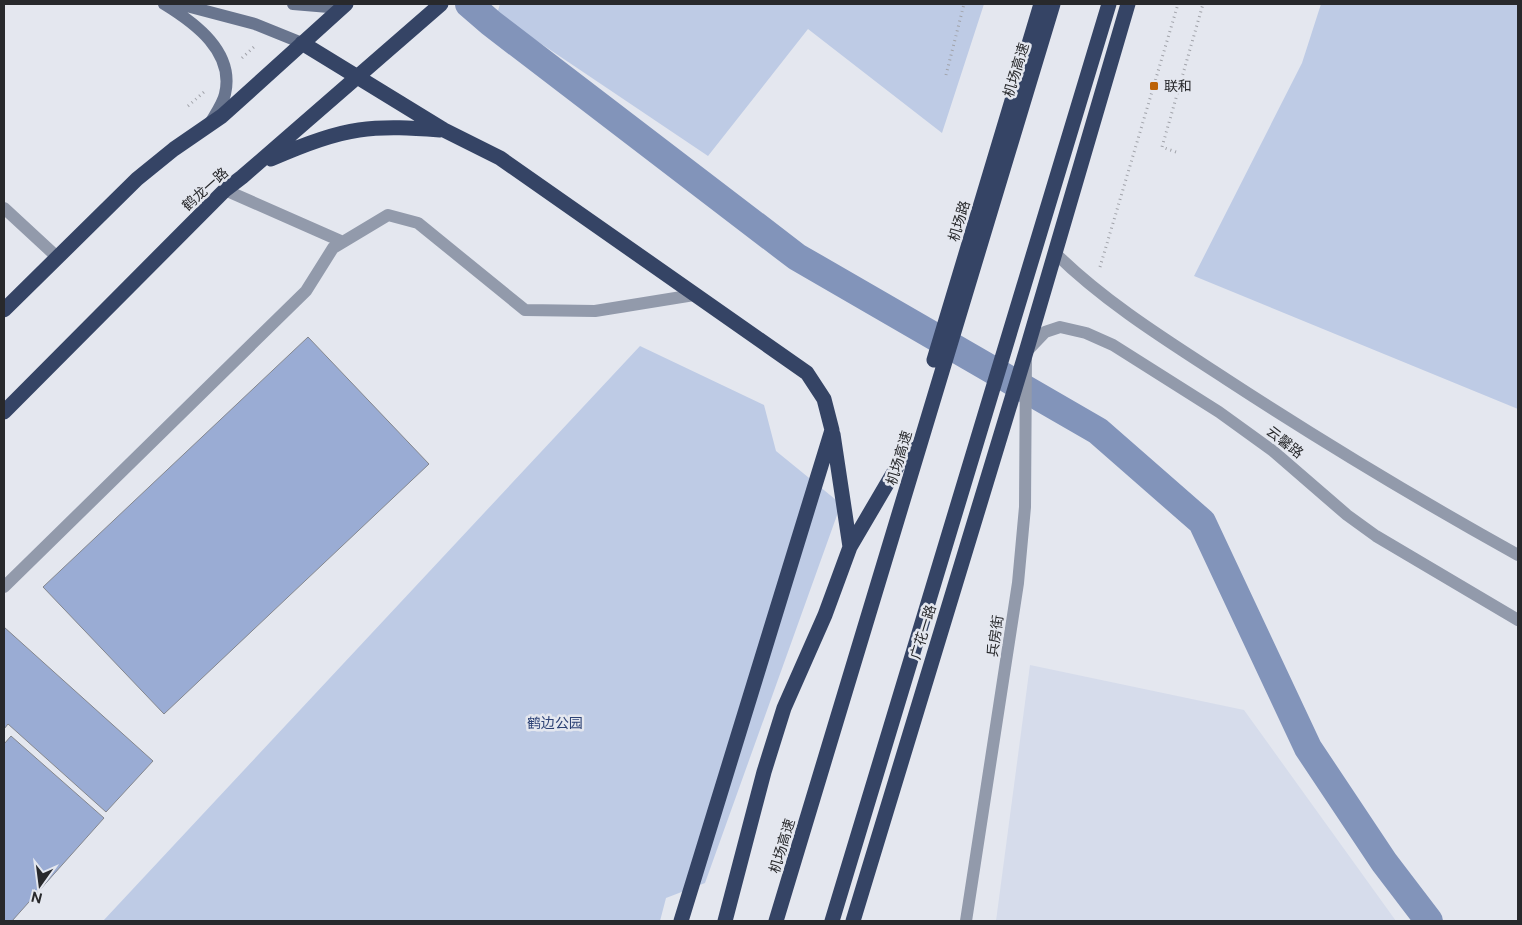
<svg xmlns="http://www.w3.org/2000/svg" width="1522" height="925" font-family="'Public Sans','Noto Sans SC',sans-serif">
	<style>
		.built { fill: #d6dceb }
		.green { fill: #becbe5 }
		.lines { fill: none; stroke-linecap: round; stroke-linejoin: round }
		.canal { stroke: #8294ba; stroke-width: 28 }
		.building { fill: #9aacd4; stroke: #84878e }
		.path { stroke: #a1a3aa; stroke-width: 3; stroke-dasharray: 1 4; stroke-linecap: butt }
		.lane { stroke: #929aab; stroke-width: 12 }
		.street { stroke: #929aab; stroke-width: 12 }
		.secondary { stroke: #69758e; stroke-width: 12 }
		.highway { stroke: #354465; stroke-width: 15 }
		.poi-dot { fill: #bc6207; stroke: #e4e7ef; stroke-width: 2 }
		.labels { text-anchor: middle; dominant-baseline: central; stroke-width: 5; stroke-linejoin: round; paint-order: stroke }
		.street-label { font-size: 14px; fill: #28292c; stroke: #e4e7ef }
		.poi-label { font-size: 14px; fill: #28292c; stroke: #e4e7ef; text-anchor: start }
		.park-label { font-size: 14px; fill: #2d4275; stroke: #e4e7ef }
	</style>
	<rect width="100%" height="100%" fill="#e4e7ef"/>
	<path class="built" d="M1030 665 1244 710 1396 921H996Z"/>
	<path class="green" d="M500 4H984L942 133 808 29 708 156 497 14Z
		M1321 4H1518V409L1194 276 1302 63Z
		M640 346 764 405 776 451 841 504 705 883 666 898 660 921H103Z"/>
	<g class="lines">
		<path class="canal" d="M469 4 491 23 797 257 1098 431 1202 522 1308 748 1384 862 1429 921"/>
	</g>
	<path class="building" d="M308 337 429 464 164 714 43 587Z
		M4 627 153 761 106 812 8 724 4 729Z
		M11 736 104 818 12 921H4V744Z"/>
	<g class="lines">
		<path class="path" d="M242 58 256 45
			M946 75 964 4
			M188 106 204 92
			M1176 152 1162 147 1203 4
			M1100 267 1178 4"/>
		<path class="lane" d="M225 190 343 242
			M4 587 306 291 333 248 388 215 418 223 525 310 595 311 694 295"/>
		<path class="street" d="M4 208 57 257
			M1055 253C1106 303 1166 340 1226 379 1321 441 1419 500 1518 555
			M966 921 1018 583 1025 507 1026 352 1045 332 1060 327 1086 333 1113 345 1219 412 1273 451 1347 515 1376 536 1518 620"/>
		<path class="secondary" d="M164 4C195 23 235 52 225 94 223 104 214 116 209 125
			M179 4 255 24 302 43
			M293 4 341 8"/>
		<path class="highway" d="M302 43 444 130 500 158 807 373 824 399 832 430 681 921
			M271 159C298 147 330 134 359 130 386 126 413 128 440 130
			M4 310 137 179 174 149 222 116 346 4
			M934 360 1041 4
			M4 412 225 190 242 177 441 4
			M833 434 850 547
			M725 921 764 772 784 708 825 615 850 547 908 448
			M776 921 1053 4
			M832 921 1109 4
			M853 921 1026 352 1128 4"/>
	</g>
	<rect class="poi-dot" x="1149" y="81" width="10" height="10" rx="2.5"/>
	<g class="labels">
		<g class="street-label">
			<text transform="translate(1016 70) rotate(-73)">机场高速</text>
			<text transform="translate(205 189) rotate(-42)">鹤龙一路</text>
			<text transform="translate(959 221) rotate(-73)">机场路</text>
			<text transform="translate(1285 442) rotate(38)">云馨路</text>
			<text transform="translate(899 458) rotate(-73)">机场高速</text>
			<text transform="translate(923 632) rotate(-73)">广花一路</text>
			<text transform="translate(995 636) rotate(-82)">兵房街</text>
			<text transform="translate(782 846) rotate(-73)">机场高速</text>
		</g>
		<g class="poi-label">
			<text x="1164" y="86">联和</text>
		</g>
		<g class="park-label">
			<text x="555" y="723">鹤边公园</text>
		</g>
	</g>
	<rect width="1522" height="925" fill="none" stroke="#28292c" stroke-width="10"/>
	<g transform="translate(40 885) rotate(194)" stroke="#e4e7ef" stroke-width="4" paint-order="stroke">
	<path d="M0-4L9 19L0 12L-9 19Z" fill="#28292c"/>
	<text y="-8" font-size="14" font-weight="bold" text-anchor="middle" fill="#28292c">N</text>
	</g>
</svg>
